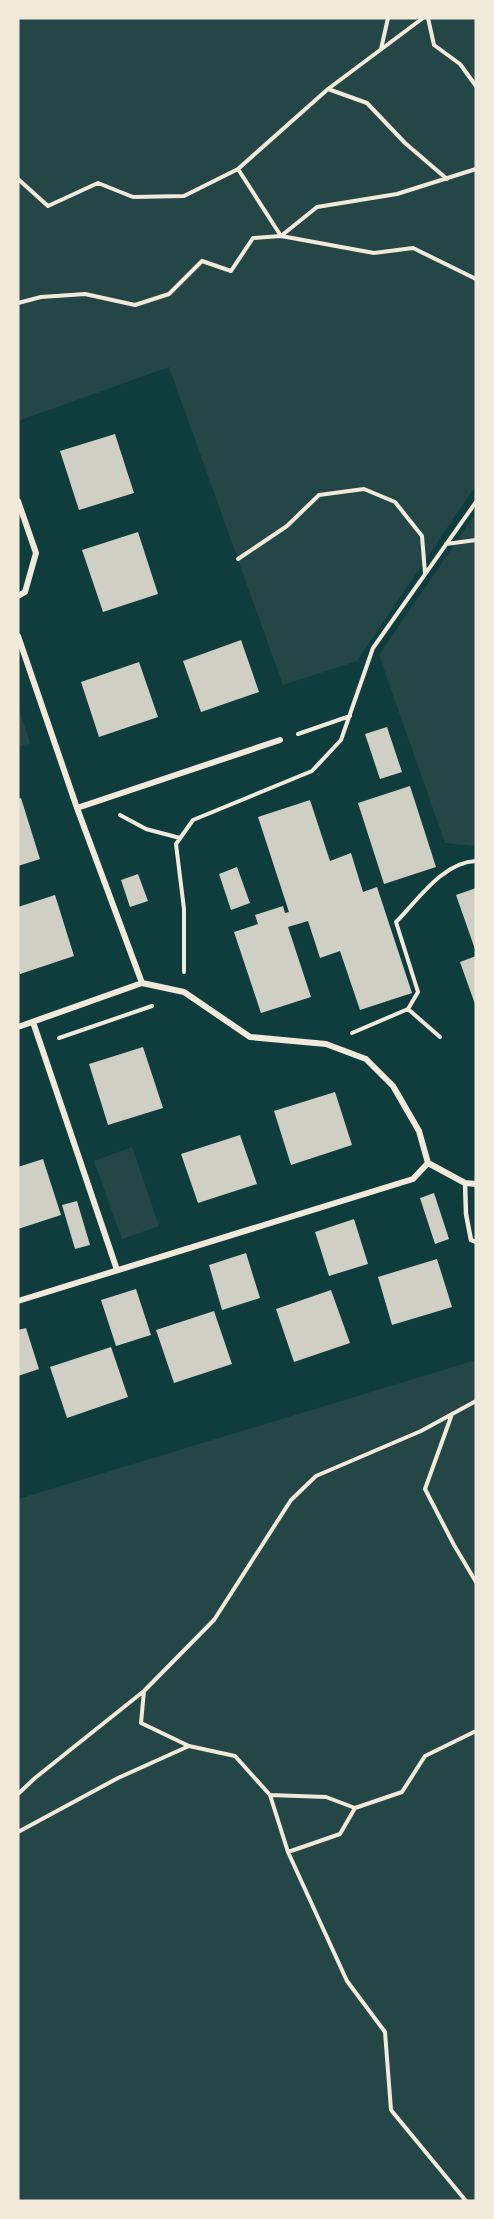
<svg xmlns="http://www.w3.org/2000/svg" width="494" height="2219" font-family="'DM Sans',sans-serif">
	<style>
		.green { fill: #244646 }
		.building { fill: #cfcfc3 }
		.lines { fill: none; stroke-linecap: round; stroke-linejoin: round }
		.path { stroke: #f1e9da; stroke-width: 4 }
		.service { stroke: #f1e9da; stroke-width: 4.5 }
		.minor { stroke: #f1e9da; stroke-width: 6 }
	</style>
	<rect width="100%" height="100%" fill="#0f3d3e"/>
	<path class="green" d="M18 18H476V485L357 661 283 685 169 367 18 421Z
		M476 513V846L445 843 379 655Z
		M18 705 30 743 18 747Z
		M132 1147 159 1226 122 1239 94 1161Z
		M476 1360V2201H18V1499Z"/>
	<path class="building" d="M115 434 134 493 79 510 60 451Z
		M138 532 158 594 103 612 82 550Z
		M241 640 259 692 201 712 183 661Z
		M139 662 158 717 99 737 81 682Z
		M387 727 402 772 380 779 365 734Z
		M410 786 436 867 384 884 358 803Z
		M21 798 40 859 18 866V799Z
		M310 800 330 861 351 853 363 892 377 887 412 993 360 1010 340 951 320 958 308 921 288 927 311 997 261 1013 234 932 258 924 255 915 283 906 285 913 289 912 258 817Z
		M237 867 250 903 231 910 219 874Z
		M138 874 148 901 130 907 121 880Z
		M476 888V952L456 895Z
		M55 895 74 956 20 974 18 968V907Z
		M476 956V1007L460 962Z
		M143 1047 163 1108 108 1125 89 1064Z
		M335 1092 352 1145 291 1165 274 1111Z
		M240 1135 257 1184 198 1203 181 1154Z
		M43 1159 61 1215 18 1229V1167Z
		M434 1193 449 1239 435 1244 420 1198Z
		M77 1201 90 1245 75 1249 62 1205Z
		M354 1219 368 1264 329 1276 315 1232Z
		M246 1253 260 1298 222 1310 209 1265Z
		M437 1259 452 1307 392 1325 378 1277Z
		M136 1289 151 1335 116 1346 101 1300Z
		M331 1290 350 1343 294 1362 276 1309Z
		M214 1311 232 1364 174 1383 156 1330Z
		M26 1328 39 1369 18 1376V1330Z
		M111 1347 128 1397 67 1418 50 1367Z"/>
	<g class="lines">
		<path class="path" d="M428 18 434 45 460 64 476 86
			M381 49 388 18
			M328 89 423 18
			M238 169 281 236 317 207 397 194 476 169
			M18 179 48 206 98 183 133 197 184 196 238 169 328 89 367 103 405 143 447 179
			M18 303 41 297 85 294 135 305 169 294 202 261 231 271 253 238 281 236 374 253 413 248 476 279
			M446 544 476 540
			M238 559 287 526 319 495 364 489 395 502 422 536 425 573
			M298 734 350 716
			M120 815 146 829 180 838
			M184 972V909L176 844 193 820 312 771 341 740 373 648 476 502
			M408 1009 440 1037
			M352 1033 408 1009 418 992 396 922C418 900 443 862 476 861
			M59 1038 152 1006
			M452 1414 425 1489 454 1545 476 1582
			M144 1691 141 1723 189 1746 235 1756 270 1795 288 1852 347 1981 385 2032 391 2110 466 2201
			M18 1794 35 1778 144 1691 214 1620 291 1500 316 1476 421 1431 476 1401
			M270 1795 326 1797 355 1808
			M18 1832 118 1778 189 1746
			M288 1852 340 1834 355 1808 402 1792 425 1756 476 1731"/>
		<path class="service" d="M465 1183 466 1214 471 1240 476 1242"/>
		<path class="minor" d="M18 501 36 553 25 592 18 596
			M18 636 77 808 142 983
			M77 808 280 740
			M33 1022 117 1270
			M18 1027 142 983 184 992 250 1037 326 1044 366 1059 393 1086 419 1131 428 1163 413 1179 18 1301
			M428 1163 465 1183 476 1184"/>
	</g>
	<rect width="494" height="2219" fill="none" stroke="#f1e9da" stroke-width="39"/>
</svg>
